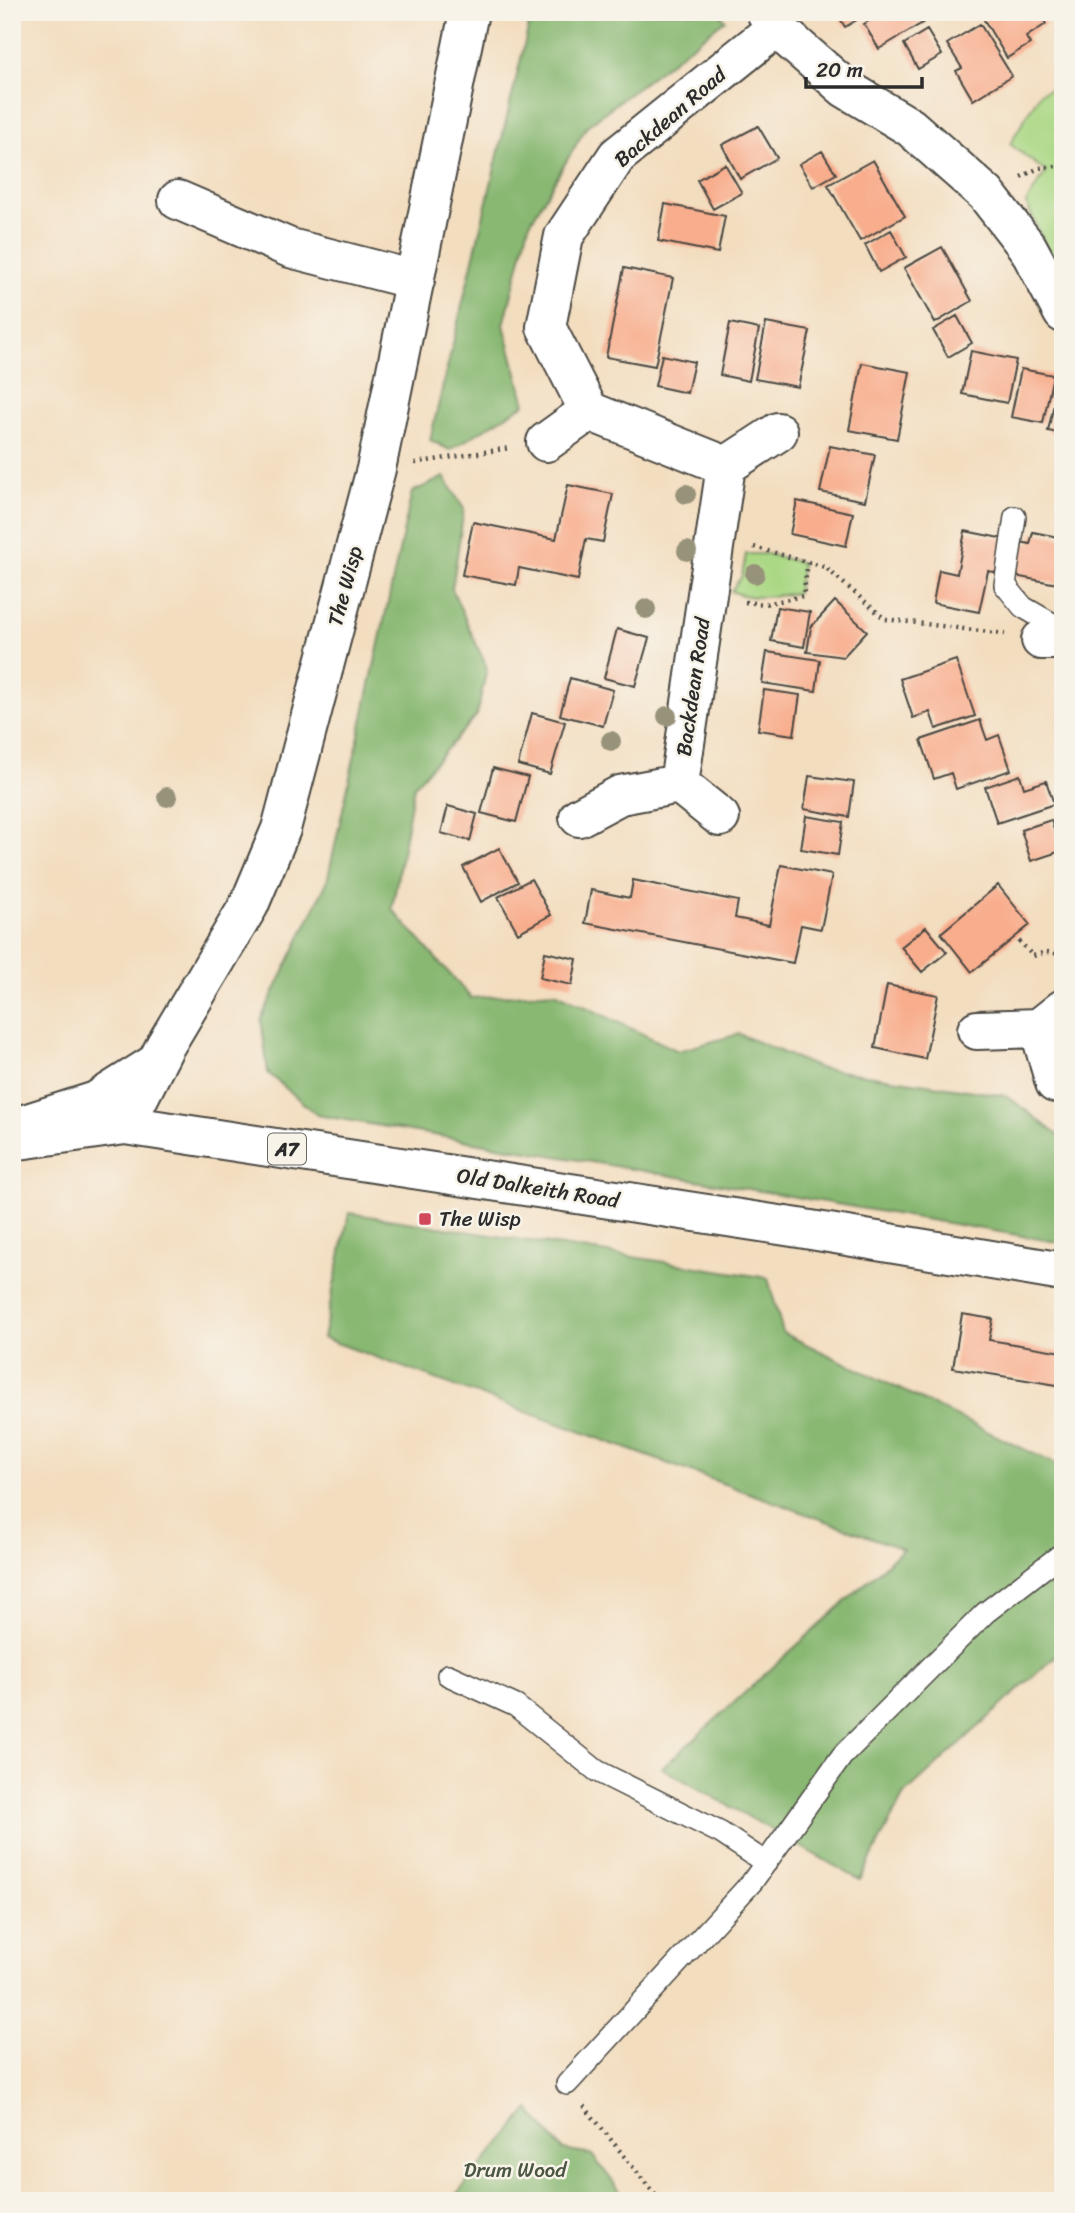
<svg xmlns="http://www.w3.org/2000/svg" width="1075" height="2213" font-family="Sriracha,sans-serif">
	<style>
		.green { fill: #abd885; stroke: #6b8258; stroke-width: 2 }
		.forest { fill: #88b872; stroke: #5a724e; stroke-width: 2 }
		.building { fill: #f8ad8d }
		.lines { fill: none; stroke-linecap: round; stroke-linejoin: round }
		.service-casing { stroke: #494641; stroke-width: 24 }
		.minor-casing { stroke: #494641; stroke-width: 42 }
		.tertiary-casing { stroke: #494641; stroke-width: 42 }
		.primary-casing { stroke: #494641; stroke-width: 42 }
		.path { stroke: #494641; stroke-width: 4.5; stroke-dasharray: 2 5; stroke-linecap: butt }
		.service { stroke: #fff; stroke-width: 21 }
		.minor { stroke: #fff; stroke-width: 38 }
		.tertiary { stroke: #fff; stroke-width: 38 }
		.primary { stroke: #fff; stroke-width: 38 }
		.tree { fill: #97937a }
		.poi-dot { fill: #d1495b; stroke: #f7f3e8; stroke-width: 2.5 }
		.labels { text-anchor: middle; dominant-baseline: central; stroke-width: 5; stroke-linejoin: round; paint-order: stroke }
		.shield { fill: #f7f3e8; stroke: #686764; stroke-width: 2 }
		.shield-label { font-size: 19px; font-weight: bold; fill: #2b2b2b }
		.street-label { font-size: 21px; fill: #2b2b2b; stroke: #f7f3e8 }
		.poi-label { font-size: 21px; fill: #2b2b2b; stroke: #f7f3e8; text-anchor: start }
		.park-label { font-size: 21px; fill: #4b5642; stroke: #f7f3e8 }
	</style>
	<rect width="100%" height="100%" fill="#f7f3e8"/>
	<filter id="ink" filterUnits="userSpaceOnUse"><feTurbulence type="fractalNoise" baseFrequency=".0143" numOctaves="2"/><feDisplacementMap in="SourceGraphic" scale="14" xChannelSelector="R" yChannelSelector="G"/><feConvolveMatrix kernelMatrix="1 2 1 2 8 2 1 2 1" color-interpolation-filters="sRGB"/></filter>
	<filter id="wash" filterUnits="userSpaceOnUse"><feTurbulence type="fractalNoise" baseFrequency=".00686" numOctaves="4" result="noise"/><feDisplacementMap in="SourceGraphic" scale="28" xChannelSelector="R" yChannelSelector="G"/><feGaussianBlur stdDeviation="1.57" result="paint"/><feColorMatrix in="noise" values="0 0 0 0 0 0 0 0 0 0 0 0 0 0 0 0 0 1.4 0 .05"/><feComposite in="paint" operator="in"/></filter>
	<g filter="url(#wash)">
		<rect width="100%" height="100%" fill="#f3ddbf"/>
		<path class="green" d="M1063 84V284L1026 203 1046 172 1010 144 1040 93Z
			M746 554H768L802 563 797 593C775 596 752 601 731 591L742 576Z"/>
		<path class="forest" d="M532 12H718L725 20 587 126 529 225 504 325 525 404 450 450 430 440Z
			M444 477 464 509 452 589 487 668 477 715 414 786 392 909 471 998 555 992 678 1051 739 1034 819 1068 1007 1096 1063 1139V1243L317 1115 268 1073 261 1019 327 882 412 492Z
			M349 1213 768 1278 783 1333 1057 1465 1063 1462V1649L903 1796 860 1880 662 1768 903 1549 323 1338Z
			M529 2109 563 2150 592 2155 628 2201H451Z"/>
		<g id="blocks">
			<path class="building" d="M836 12H870L845 27Z
				M883 12H919L924 22 879 49 864 24Z
				M987 12H1039L1046 24 1026 37 1030 44 1007 58 981 15Z
				M980 24 1012 76 973 100 956 71 962 68 947 44Z
				M927 30 942 55 918 69 904 44Z
				M758 126 777 158 740 179 722 145Z
				M822 151 836 174 813 187 799 164Z
				M873 160 905 216 860 241 828 185Z
				M725 164 742 193 713 209 697 180Z
				M665 204 725 216 718 253 658 241Z
				M891 230 906 257 879 272 865 245Z
				M942 247 972 301 935 323 904 268Z
				M624 268 673 278 655 366 606 357Z
				M957 316 972 343 948 357 933 330Z
				M730 323 759 329 749 381 720 375Z
				M766 323 810 331 798 387 755 379Z
				M971 351 1016 360 1007 403 962 394Z
				M662 355 694 362 687 393 655 386Z
				M862 363 910 372 897 439 849 430Z
				M1021 369 1053 375 1043 423 1011 417Z
				M1057 390 1063 391V434L1048 431Z
				M830 446 875 455 865 501 820 492Z
				M568 485 613 494 603 542 586 539 578 580 519 568 516 585 462 575 473 522 556 539Z
				M797 501 853 513 846 546 790 534Z
				M965 531 1030 544 1033 532 1063 538V585L988 571 979 612 933 603 939 570 957 574Z
				M835 601 867 631 843 657 807 652 811 627Z
				M777 607 810 612 804 647 771 641Z
				M617 629 649 638 635 686 604 678Z
				M767 652 820 660 816 691 762 683Z
				M956 660 975 716 936 729 930 712 913 718 900 679Z
				M570 678 613 690 603 726 560 715Z
				M764 690 800 695 794 735 758 730Z
				M532 713 565 722 550 774 518 765Z
				M980 720 987 740 999 735 1011 770 956 789 951 773 934 779 921 740Z
				M493 768 528 777 516 822 481 813Z
				M1020 775 1024 788 1046 781 1054 804 997 823 985 787Z
				M809 776 854 782 849 817 804 809Z
				M448 806 477 814 470 841 441 833Z
				M806 816 843 822 838 855 801 849Z
				M1051 820 1061 851 1031 861 1021 830Z
				M499 848 518 882 481 902 463 867Z
				M781 865 832 875 821 929 801 925 793 963 585 923 591 890 630 898 633 880 738 901 735 918 769 925Z
				M531 879 551 915 518 933 498 897Z
				M998 885 1030 925 972 972 941 933Z
				M926 927 947 952 922 972 901 947Z
				M545 952 577 959 572 985 540 978Z
				M887 985 938 995 925 1059 875 1048Z
				M962 1314 993 1319 989 1340 1063 1352V1386L953 1368Z"/>
		</g>
	</g>
	<g filter="url(#ink)">
		<use href="#blocks" fill-opacity="0" stroke="#494641" stroke-width="2"/>
		<g class="lines">
			<g class="service-casing">
				<path id="service" d="M1015 517 1005 585 1023 607 1063 630
					M448 1675 516 1706 597 1771 721 1833 766 1863
					M567 2084 752 1882 842 1756 985 1613 1063 1553"/>
			</g>
			<g class="minor-casing">
				<path id="minor" d="M766 12 776 28 845 88 910 127 986 194 1028 248 1063 313
					M178 200 290 248 415 280
					M546 442 589 411
					M726 466 778 432
					M1041 640H1063
					M679 784 720 817
					M579 817 620 795 679 784 726 466 589 411 546 327 564 236 617 156 776 28
					M1039 1028 1055 1083
					M977 1030 1039 1028 1063 1009"/>
			</g>
			<g class="tertiary-casing">
				<path id="tertiary" d="M125 1125 165 1046 249 905 281 829 376 469 469 12
					M12 1128 96 1101 156 1063"/>
			</g>
			<g class="primary-casing">
				<path id="primary" d="M12 1141 125 1125 799 1228 1063 1272"/>
			</g>
			<path class="path" d="M1021 177 1039 168 1063 165
				M415 463 510 448
				M754 547 825 567 885 619 1005 634
				M745 602 765 604 803 596 808 562
				M1019 941 1033 956 1046 952 1063 954
				M584 2106 660 2201"/>
			<use href="#service" class="service"/>
			<use href="#minor" class="minor"/>
			<use href="#tertiary" class="tertiary"/>
			<use href="#primary" class="primary"/>
		</g>
		<g class="tree">
			<circle cx="686" cy="494" r="10"/>
			<circle cx="687" cy="551" r="10"/>
			<circle cx="755" cy="574" r="10"/>
			<circle cx="646" cy="609" r="10"/>
			<circle cx="667" cy="716" r="10"/>
			<circle cx="611" cy="741" r="10"/>
			<circle cx="167" cy="797" r="10"/>
		</g>
	</g>
	<rect class="poi-dot" x="418" y="1212" width="14" height="14" rx="3.5"/>
	<g class="labels">
		<rect class="shield" x="268" y="1133.5" width="38" height="31" rx="5"/>
		<g class="shield-label">
			<text x="287" y="1149">A7</text>
		</g>
		<g class="street-label">
			<text transform="translate(670 117) rotate(-41)">Backdean Road</text>
			<text transform="translate(345 586) rotate(-75)">The Wisp</text>
			<text transform="translate(693 687) rotate(-82)">Backdean Road</text>
			<text transform="translate(538 1188) rotate(9)">Old Dalkeith Road</text>
		</g>
		<g class="poi-label">
			<text x="439" y="1219">The Wisp</text>
		</g>
		<g class="park-label">
			<text x="515" y="2170">Drum Wood</text>
		</g>
	</g>
	<rect width="1075" height="2213" fill="none" stroke="#f7f3e8" stroke-width="42"/>
	<path d="M806 77v10h116v-10" fill="none" stroke="#2b2b2b" stroke-width="3.5"/>
	<text x="816" y="77" font-size="21" fill="#2b2b2b" stroke="#f7f3e8" stroke-width="5" paint-order="stroke">20 m</text>
</svg>
